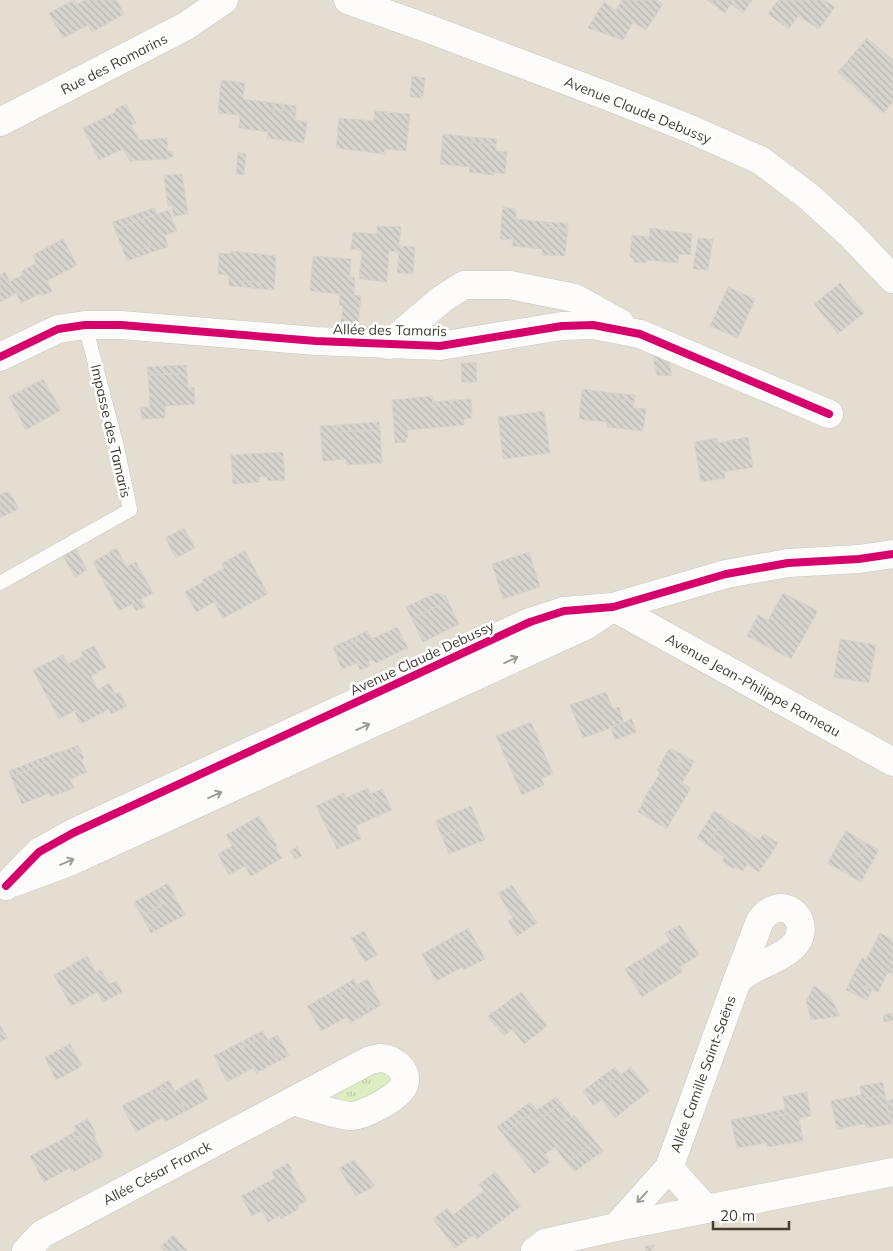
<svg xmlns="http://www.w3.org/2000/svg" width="893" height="1251" font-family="Mulish,sans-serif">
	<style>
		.residential { fill: #e4ded2 }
		.grass { fill: url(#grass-tufts) }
		.building { fill: url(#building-back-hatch); stroke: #d7d3cc }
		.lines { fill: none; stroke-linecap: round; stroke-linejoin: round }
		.service-casing { stroke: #cbc8c2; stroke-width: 15 }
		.minor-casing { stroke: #cbc8c2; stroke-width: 29 }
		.service { stroke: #fdfcfb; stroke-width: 14 }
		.minor { stroke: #fdfcfb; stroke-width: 28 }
		.cycleway-casing { stroke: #fff; stroke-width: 11 }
		.cycleway { stroke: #d6006c; stroke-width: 8 }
		.oneway { stroke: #a19c96 }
		.labels { text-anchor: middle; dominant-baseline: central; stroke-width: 5; stroke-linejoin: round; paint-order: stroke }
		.street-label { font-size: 14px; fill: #453d32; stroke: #fff }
	</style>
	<defs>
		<pattern id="grass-tufts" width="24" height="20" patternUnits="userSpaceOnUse" patternTransform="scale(1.25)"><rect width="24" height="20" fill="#ddedc2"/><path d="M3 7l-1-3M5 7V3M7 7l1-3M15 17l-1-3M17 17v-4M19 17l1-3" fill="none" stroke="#bfcca7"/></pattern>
		<pattern id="building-back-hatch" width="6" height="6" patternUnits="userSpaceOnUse" patternTransform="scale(1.25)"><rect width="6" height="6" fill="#d7d3cd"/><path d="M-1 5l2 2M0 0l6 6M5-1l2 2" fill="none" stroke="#bab6b0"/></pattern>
	</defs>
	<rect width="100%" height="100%" fill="#efece6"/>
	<path class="residential" d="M0 0H893V1251H0Z"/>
	<path class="grass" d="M374 1069 391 1074V1083L365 1104C354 1103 335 1107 338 1091Z"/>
	<path class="building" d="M74 0 78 4 85 0H117L124 14 92 32 88 25 63 38 49 13Z
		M622 0H656L663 4 646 30 633 22 623 40 588 28 604 2 616 10Z
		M707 0H752L743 13 731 4 725 13Z
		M778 0H824L835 7 819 29 798 16 789 29 768 14Z
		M867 38 893 60V102L883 113 869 101 876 92 844 65Z
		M844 65 876 92 869 101 838 72Z
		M412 76 425 78 423 98 410 97Z
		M221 80 245 83 243 99 274 103V109L296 112 295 120 307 122 304 143 267 138 268 132 239 128 240 115 218 113Z
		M274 103 296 106V112L274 109Z
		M126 104 136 123 131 125 139 140 167 138 168 151 173 152V157H168L169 159 130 161 123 149 99 160 83 128 116 112 115 109Z
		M375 111 410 114 406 151 385 149 384 154 336 148 339 118 374 121Z
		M443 134 472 137V142L496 145V151L507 152 505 174 494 172V175L469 172 470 167 440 164Z
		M472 137 497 139 496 145 472 142Z
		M238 152 246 154 244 175 236 174Z
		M182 174 188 214 173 216 172 205 168 206 164 175Z
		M503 207 516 209V219L546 222V227L568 229 565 256 542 255V249L512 246 513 240 500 239Z
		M154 208 157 214 115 229 113 222Z
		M169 210 177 231 165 235 168 247 155 251 152 246 137 251 136 258 127 261 115 229Z
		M546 222 568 223V229L546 227Z
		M377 226 401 227 399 246 415 247 413 274 397 273 399 252 389 251 387 282 359 279 362 250 351 249 353 232 377 234Z
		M650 228 692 234 690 255 679 254 678 263 647 260 646 263 634 262V259L630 257 632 235 649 237Z
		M698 238 713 239 708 270 693 269Z
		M63 239 77 265 47 281 52 291 42 296 40 294 21 303 10 281 23 275 22 271 36 263 33 255Z
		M152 246 155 251 136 258 137 251Z
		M231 251 276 256 274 290 262 289 259 282 243 281V287L229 286V275L218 274 219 253 231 254Z
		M313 256 351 259 350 277 355 278 354 295 361 296 358 325 341 323 343 306H339L340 294 310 291Z
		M5 272 16 293 0 302V275Z
		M243 281 259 282 262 289 243 287Z
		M840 283 864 313 838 334 814 304Z
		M728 287 755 299 738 338 710 326Z
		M652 352 667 353 672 376 657 375Z
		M461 363H476L477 382H462Z
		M186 365 187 373 148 375 147 367Z
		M187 373 188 388 194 387 195 404 165 406V418L142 419 140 407H150L148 375Z
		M43 379 61 410 26 430 9 397Z
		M582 389 612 393 611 398 634 401 633 408 646 409 643 431 607 427V422L579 419Z
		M612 393 635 395 634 401 611 398Z
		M432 396 433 406 453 405V400L471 399 472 418 464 419V425L407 430 408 438H405L406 442 395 443 392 400Z
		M453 400V405L433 406V402Z
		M544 411 550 453 503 459 498 417Z
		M379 422 380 430 337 432V425Z
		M337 425V432L380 430 382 463 347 465 346 459 323 461 320 426Z
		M748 437 753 467 724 472 725 478 701 482 694 442 717 438 718 443Z
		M283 452 285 480 268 481 267 477H259L260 482 233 484 231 455Z
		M9 491 19 509 0 518V495Z
		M184 528 195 548 176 558 165 538Z
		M117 548 126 567 136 562 153 593 141 599 145 607 136 611 132 604 119 611 93 562Z
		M76 549 87 570 75 577 63 556Z
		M245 551 268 594 223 618 214 602 196 612 185 592 203 582 202 580 224 568 222 563Z
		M529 552 540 587 503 599 492 564Z
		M436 593 446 596 448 601 412 619 406 607Z
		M783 593 818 611 791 659 747 636 758 615 768 621Z
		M448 601 459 624 423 642 412 619Z
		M397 627 408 648 376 663 373 660 368 661 370 666 360 670 357 663 342 669 335 652 357 642 355 637 367 631 372 639Z
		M355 637 357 642 335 652 333 647Z
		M840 639 876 645 869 683 834 677Z
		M94 646 106 667 91 676 98 690 109 683 115 694 119 692 127 706 111 714 109 709 81 724 74 711 59 719 33 670 63 655 68 664 83 656 81 652Z
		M606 692 613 709 619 707 624 723 583 738 570 705Z
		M632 719 636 732 615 740 611 728Z
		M531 722 553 774 541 778 544 785 522 795 496 736Z
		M78 745 84 758 82 760 74 747Z
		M74 747 87 772 70 779 74 788 51 797 49 793 22 804 11 777 62 756 61 752Z
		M670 748 694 761 691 768 666 754Z
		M60 751 62 756 11 777 9 771Z
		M666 754 691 768 682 783 691 788 673 818 643 800 660 773 657 770Z
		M368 788 380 815 356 826 361 839 337 849 316 806 344 793 346 798Z
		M382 789 392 810 380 815 370 794Z
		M644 801 673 818 667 829 638 812Z
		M471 806 485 840 449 854 442 836 462 827 456 812Z
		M714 811 725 818 707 845 697 838Z
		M456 812 462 827 442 836 435 821Z
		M259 816 277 846 275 847 282 858 251 876 245 866 229 875 218 854 232 846 226 835Z
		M725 818 759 840 764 834 778 843 759 872 747 865 743 871 736 867 734 869 722 861 724 857 707 845Z
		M846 831 866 843 858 857 837 845Z
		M866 843 879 850 861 882 828 863 837 845 858 857Z
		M297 847 302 856 295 859 290 851Z
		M168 883 185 915 151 933 142 916 162 905 154 891Z
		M512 885 537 923 517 936 508 921 513 918 498 893Z
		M154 891 162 905 142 916 134 902Z
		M680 925 699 955 679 967 682 972 652 990 636 962 670 941 665 933Z
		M469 928 471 933 451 944 449 939Z
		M364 931 377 955 365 962 351 938Z
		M471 933 485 959 464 970 463 967 436 981 422 954 449 939 451 944Z
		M880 933 893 940V974L888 972 878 992 851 979 862 958 866 960Z
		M87 956 96 973 101 970 109 984 117 981 122 992 103 1002 97 992 71 1006 54 975Z
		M636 962 652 990 642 997 625 969Z
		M354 979 356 985 337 996 334 991Z
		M368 979 381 1005 371 1011 356 985Z
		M851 979 872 990 867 1000 846 990Z
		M356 985 371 1011 350 1023 347 1017 321 1031 307 1006 334 991 337 996Z
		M814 986 830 997 840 1016 811 1020 806 1001Z
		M521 992 547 1026 524 1044 512 1029 504 1036 488 1016Z
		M893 1013V1020L884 1022 883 1015Z
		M0 1025 7 1038 0 1042Z
		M262 1031 265 1035 244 1047 241 1042Z
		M265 1035 279 1061 256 1073 253 1068 227 1082 214 1056 241 1042 244 1047Z
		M278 1035 289 1056 279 1061 267 1040Z
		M70 1044 82 1066 56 1080 45 1057Z
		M615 1067 621 1075 598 1092 592 1084Z
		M631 1067 649 1091 615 1118 602 1100 593 1105 583 1091 592 1084 598 1092Z
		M198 1078 208 1099 186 1111 175 1091Z
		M169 1080 172 1086 152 1096 149 1092Z
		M883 1082 885 1095 862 1099 860 1086Z
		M172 1086 186 1111 165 1122 162 1118 136 1132 122 1106 149 1092 152 1096Z
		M807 1092 811 1116 799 1118 803 1141 767 1147 766 1143 737 1148 731 1120 762 1114 763 1119 786 1114 783 1097Z
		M861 1095 862 1099 885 1095 891 1124 867 1128 865 1124 837 1129 831 1101Z
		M556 1097 572 1117 566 1121 556 1107 536 1122 530 1114 503 1134 497 1127 530 1102 537 1110Z
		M893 1099V1124H891L886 1101Z
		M556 1107 566 1121 574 1115 595 1141 567 1163 555 1147 545 1154 550 1162 534 1174 503 1134 530 1114 536 1122Z
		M785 1109 786 1114 763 1119 762 1114Z
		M88 1119 96 1134 94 1135 104 1156 94 1161 74 1126Z
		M77 1130 80 1136 60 1146 57 1142Z
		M80 1136 94 1161 73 1172 70 1168 44 1182 30 1156 57 1142 60 1146Z
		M595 1141 603 1151 574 1172 567 1163Z
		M354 1160 375 1186 356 1196 339 1168Z
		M288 1163 292 1170 290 1171 307 1201 298 1205 299 1209 281 1219 279 1216 268 1222 251 1191 275 1178 272 1172Z
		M495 1172 521 1206 477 1239 473 1235 455 1248 433 1219 447 1208 453 1215 484 1191 479 1184Z
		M251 1191 262 1211 252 1216 241 1196Z
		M173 1235 188 1251H164L160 1247Z
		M655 1245 651 1251H646L645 1246Z"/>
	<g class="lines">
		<g class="service-casing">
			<path id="service" d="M0 583 130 510 117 447 85 325"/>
		</g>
		<g class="minor-casing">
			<path id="minor" d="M348 0 432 30 607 96 688 128 760 160 808 196 850 234 893 279
				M0 122 186 26 224 0
				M388 345 442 299 464 285H510L575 298 620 323
				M0 357 58 329 85 325H121L316 341 440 346 562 326 593 325 640 334 829 414
				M613 607 893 762
				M15 882 69 862 587 625 609 610
				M6 886 39 852 73 833 530 622 564 611 613 607 726 574 788 563 859 559 893 554
				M669 1168 706 1209
				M616 1227 669 1168 737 981C741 977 745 974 750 971 762 964 788 955 796 943 813 919 781 891 760 921L737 981
				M26 1251 42 1234 370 1060C373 1060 378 1058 381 1058 395 1059 411 1073 403 1087 397 1098 362 1117 350 1116 331 1114 311 1106 293 1101
				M535 1251 545 1243 616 1227 893 1172"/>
		</g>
		<use href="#service" class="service"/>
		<use href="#minor" class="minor"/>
		<g class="cycleway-casing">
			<path id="cycleway" d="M0 357 58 329 85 325H121L316 341 440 346 562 326 593 325 640 334 829 414
				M6 886 39 852 73 833 530 622 564 611 613 607 726 574 788 563 859 559 893 554"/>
		</g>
		<use href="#cycleway" class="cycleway"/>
	</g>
	<defs><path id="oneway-shaft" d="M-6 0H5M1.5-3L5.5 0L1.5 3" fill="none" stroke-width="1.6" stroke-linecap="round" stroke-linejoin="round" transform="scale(1.25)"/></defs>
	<g class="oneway">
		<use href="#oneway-shaft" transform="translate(511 660) rotate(-25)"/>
		<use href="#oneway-shaft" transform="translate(363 727) rotate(-25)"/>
		<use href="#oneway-shaft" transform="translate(215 795) rotate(-25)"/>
		<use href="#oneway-shaft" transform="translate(67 862) rotate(-23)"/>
		<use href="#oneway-shaft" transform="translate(642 1197) rotate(132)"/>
	</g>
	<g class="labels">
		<g class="street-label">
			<text transform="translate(114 64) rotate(-27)">Rue des Romarins</text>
			<text transform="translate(638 110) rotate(22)">Avenue Claude Debussy</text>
			<text transform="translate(390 330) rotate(1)">Allée des Tamaris</text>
			<text transform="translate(111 431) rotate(77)">Impasse des Tamaris</text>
			<text transform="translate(422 658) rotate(-25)">Avenue Claude Debussy</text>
			<text transform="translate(753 685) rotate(29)">Avenue Jean-Philippe Rameau</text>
			<text transform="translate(703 1074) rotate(-70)">Allée Camille Saint-Saëns</text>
			<text transform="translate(157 1173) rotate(-28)">Allée César Franck</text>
		</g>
	</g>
	<path d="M713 1221v8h76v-8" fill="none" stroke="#453d32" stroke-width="2.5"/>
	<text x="720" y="1221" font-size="15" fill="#453d32" stroke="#ffffff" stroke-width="4" paint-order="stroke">20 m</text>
</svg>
